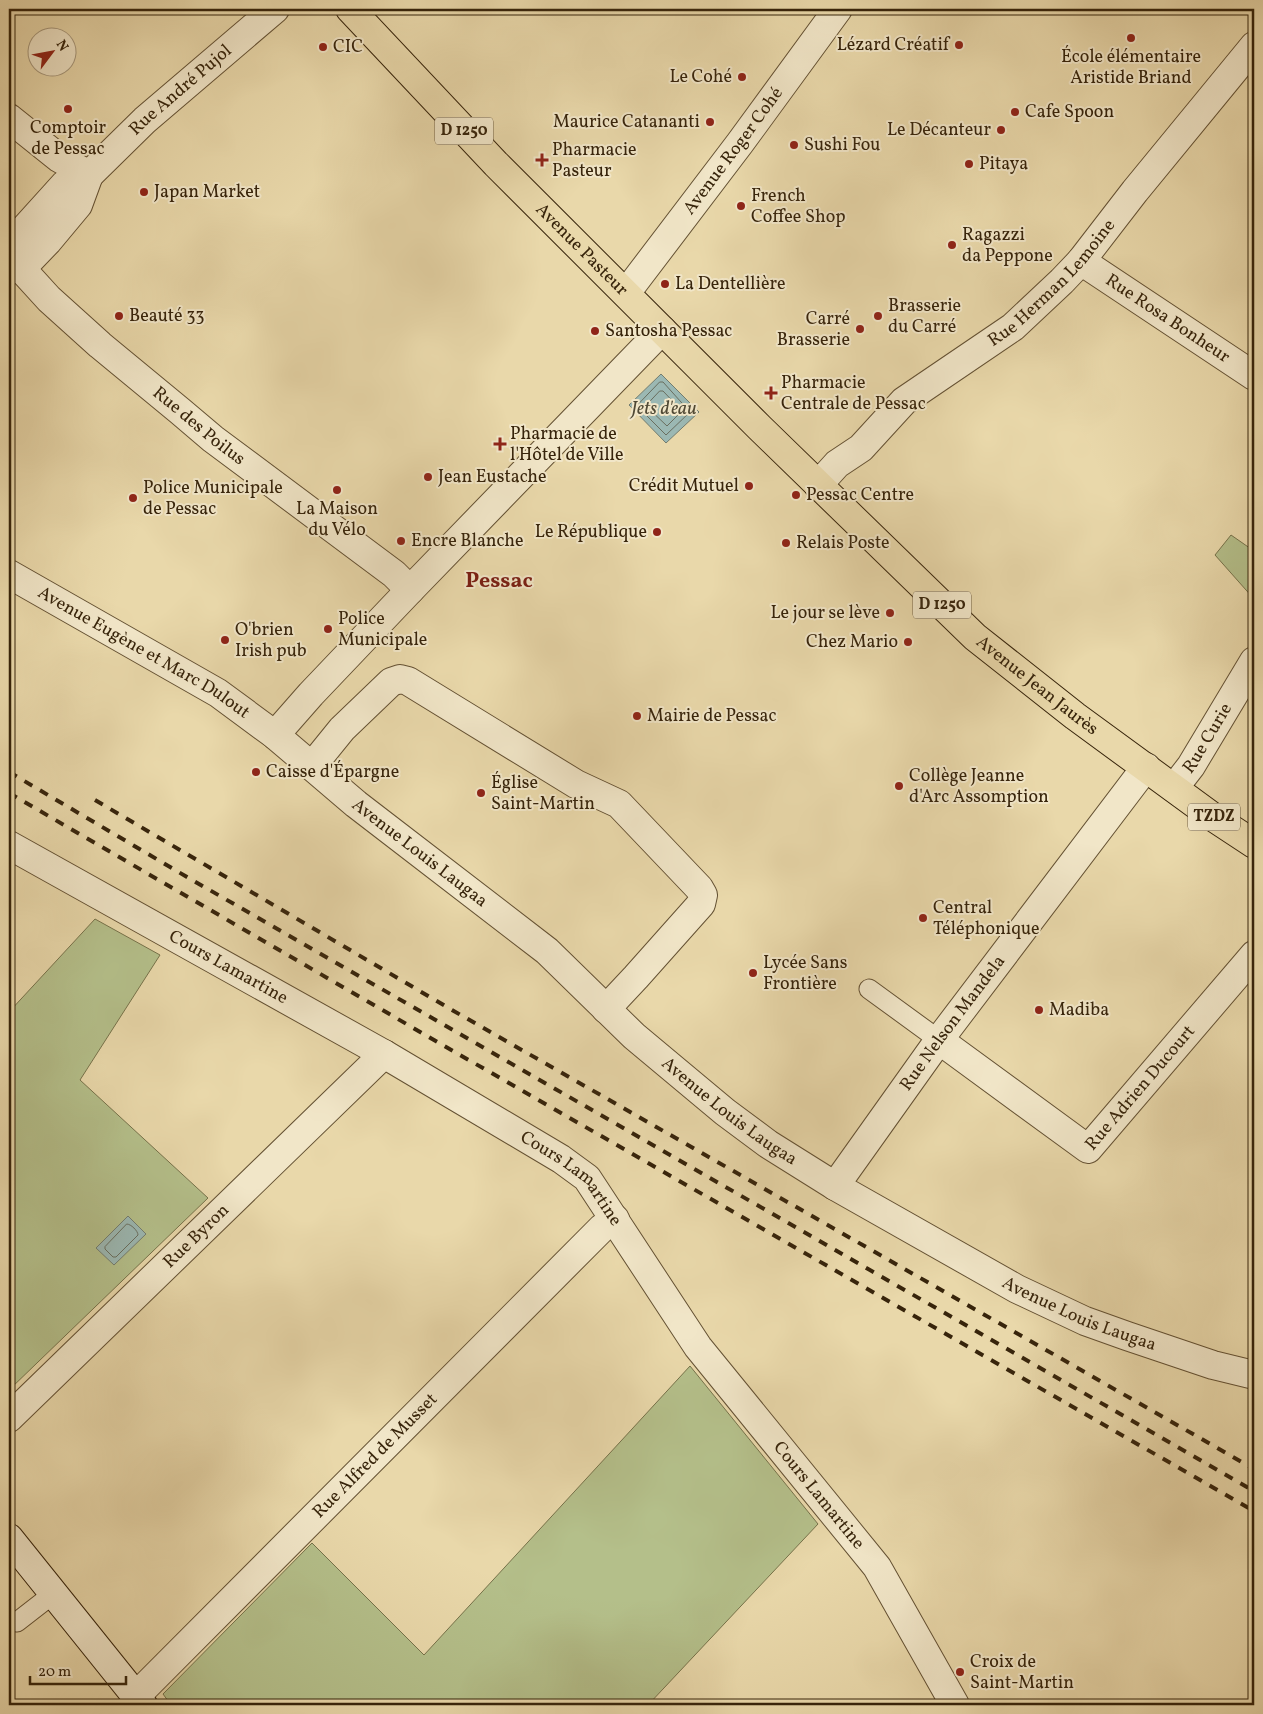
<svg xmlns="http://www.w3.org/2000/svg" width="1263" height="1714" font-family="Vollkorn,serif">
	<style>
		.green { fill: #b4bf8a; stroke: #76724a }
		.water { fill: #9bb8b3; stroke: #737d70 }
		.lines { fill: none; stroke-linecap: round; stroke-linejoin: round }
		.shore { stroke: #696e5f; stroke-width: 1 }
		.lane-casing { stroke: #645133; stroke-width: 21 }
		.street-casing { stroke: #645133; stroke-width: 30 }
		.secondary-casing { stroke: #37240b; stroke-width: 30 }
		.primary-casing { stroke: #37240b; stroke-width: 30 }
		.lane { stroke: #f1e6c8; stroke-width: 19 }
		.street { stroke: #f1e6c8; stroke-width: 28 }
		.secondary { stroke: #f1e6c8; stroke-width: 28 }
		.primary { stroke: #e9d8aa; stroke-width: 28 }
		.rail { stroke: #37240b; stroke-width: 4; stroke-dasharray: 9 9; stroke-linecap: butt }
		.poi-dot { fill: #8f2418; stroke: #f1e6c8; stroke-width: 2 }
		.labels { text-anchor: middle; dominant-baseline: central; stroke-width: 4; stroke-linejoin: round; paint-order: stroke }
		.shield { fill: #f1e6c8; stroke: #6f5e44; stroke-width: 1 }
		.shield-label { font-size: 16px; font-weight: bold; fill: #37240b }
		.poi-label { font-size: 18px; fill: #37240b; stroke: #f1e6c8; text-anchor: start }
		.street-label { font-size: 18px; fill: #37240b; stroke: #f1e6c8 }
		.water-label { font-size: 19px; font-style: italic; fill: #504935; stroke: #f1e6c8 }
		.district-label { font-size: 22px; font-weight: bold; fill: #7a1f14; stroke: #f1e6c8 }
	</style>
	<rect width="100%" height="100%" fill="#e9d8aa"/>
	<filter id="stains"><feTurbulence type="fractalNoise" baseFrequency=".004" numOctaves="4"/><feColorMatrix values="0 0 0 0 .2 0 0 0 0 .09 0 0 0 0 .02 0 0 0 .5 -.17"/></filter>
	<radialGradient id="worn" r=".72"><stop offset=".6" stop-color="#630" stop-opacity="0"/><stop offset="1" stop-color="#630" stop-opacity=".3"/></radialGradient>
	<path class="green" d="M1231 535 1254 551V599L1215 555Z
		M95 919 160 955 80 1080 208 1198 9 1390V1012Z
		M690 1366 818 1524 648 1705H171L163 1694 312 1543 424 1655Z"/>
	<path class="water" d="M661 374 699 412 666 443 629 405Z
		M128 1216 146 1234 114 1265 96 1248Z"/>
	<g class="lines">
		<path class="shore" d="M660 382H663L690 412 666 435 637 406Z
			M660 391H663L682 411 667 426 646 406Z
			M127 1224C131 1224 138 1231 138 1235L116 1257H113L105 1249V1247Z"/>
		<g class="lane-casing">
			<path id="lane" d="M869 989 939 1040
				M17 1622 53 1594"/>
		</g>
		<g class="street-casing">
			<g id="street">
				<path d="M9 118 59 158 89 175"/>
				<path id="s1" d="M9 246 65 184 89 175 145 120 275 9"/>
				<path id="s2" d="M9 255 49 299 100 345 180 411 213 439 394 574 410 590"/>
				<path id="s3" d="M1081 261 1254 376"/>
				<path d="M9 270 22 268 48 241 78 205 89 175"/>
				<path id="s4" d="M626 293 740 143 838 9"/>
				<path id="s5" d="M818 485 837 464 861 448 904 401 1013 327 1062 281 1081 261 1135 191 1254 46"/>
				<path id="s6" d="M9 574 218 693 275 735 356 804 547 951 634 1036 725 1112 768 1144 835 1186 1017 1289 1085 1321 1127 1336 1213 1365 1254 1375"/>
				<path d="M275 735 311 694 410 590 662 330"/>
				<path d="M312 766 342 729 391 682 400 679 408 681 576 784 619 804 699 888 703 895 701 904 636 977 606 1009"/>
				<path id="s7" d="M1174 788 1191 766 1254 661"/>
				<path id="s8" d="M9 845 384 1054 561 1159 587 1178 698 1347 877 1567 955 1705"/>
				<path id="s9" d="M939 1040 1088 1149 1254 955"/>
				<path id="s10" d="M835 1186 939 1040 1146 767"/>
				<path id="s11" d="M9 1418 384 1054"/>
				<path id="s12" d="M136 1696 602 1228 615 1219"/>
			</g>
		</g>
		<g class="secondary-casing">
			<path id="secondary" d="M9 1538 143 1705"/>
		</g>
		<g class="primary-casing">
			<g id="primary">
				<path id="s13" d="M350 9 496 164 760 428 975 637 1075 716 1213 817 1254 844"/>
			</g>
		</g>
		<use href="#lane" class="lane"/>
		<use href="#street" class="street"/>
		<use href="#secondary" class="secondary"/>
		<use href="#primary" class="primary"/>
		<path class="rail" d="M9 772 187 877 1254 1491
			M9 793 434 1040 1254 1511
			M95 800 452 1010 1254 1469"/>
	</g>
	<g class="poi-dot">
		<circle cx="1131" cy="38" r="5"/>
		<circle cx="959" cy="45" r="5"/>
		<circle cx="323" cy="47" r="5"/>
		<circle cx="742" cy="77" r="5"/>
		<circle cx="68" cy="109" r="5"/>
		<circle cx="1015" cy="112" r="5"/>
		<circle cx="710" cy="122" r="5"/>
		<circle cx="1001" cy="130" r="5"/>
		<circle cx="794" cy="145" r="5"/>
		<path d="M539.5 152.5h5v5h5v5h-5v5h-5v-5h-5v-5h5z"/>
		<circle cx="969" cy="164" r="5"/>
		<circle cx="144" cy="192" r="5"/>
		<circle cx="741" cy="206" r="5"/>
		<circle cx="952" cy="245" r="5"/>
		<circle cx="665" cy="284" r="5"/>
		<circle cx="119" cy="316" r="5"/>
		<circle cx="878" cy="316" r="5"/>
		<circle cx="860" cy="329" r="5"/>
		<circle cx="595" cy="331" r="5"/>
		<path d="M768.5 385.5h5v5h5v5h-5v5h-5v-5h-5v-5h5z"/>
		<path d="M497.5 436.5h5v5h5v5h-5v5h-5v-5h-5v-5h5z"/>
		<circle cx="428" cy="477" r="5"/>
		<circle cx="749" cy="486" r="5"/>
		<circle cx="337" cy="490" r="5"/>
		<circle cx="796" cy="495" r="5"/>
		<circle cx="133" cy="498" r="5"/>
		<circle cx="657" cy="532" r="5"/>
		<circle cx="401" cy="541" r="5"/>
		<circle cx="786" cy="543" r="5"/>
		<circle cx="890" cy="613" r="5"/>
		<circle cx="328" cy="629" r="5"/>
		<circle cx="225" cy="640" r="5"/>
		<circle cx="908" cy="642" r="5"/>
		<circle cx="637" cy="716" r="5"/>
		<circle cx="256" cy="772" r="5"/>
		<circle cx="899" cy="786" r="5"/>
		<circle cx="481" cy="793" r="5"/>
		<circle cx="923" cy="918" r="5"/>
		<circle cx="753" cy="973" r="5"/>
		<circle cx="1039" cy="1010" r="5"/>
		<circle cx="960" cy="1672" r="5"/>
	</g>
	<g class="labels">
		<g class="shield">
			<rect x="435" y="117.5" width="58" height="27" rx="4"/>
			<rect x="913" y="591.5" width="58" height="27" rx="4"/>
			<rect x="1188" y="803.5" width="52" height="27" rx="4"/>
		</g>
		<g class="shield-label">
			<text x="464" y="131">D 1250</text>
			<text x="942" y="605">D 1250</text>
			<text x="1214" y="817">TZDZ</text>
		</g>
		<g class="poi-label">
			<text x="949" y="45" text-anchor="end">Lézard Créatif</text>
			<text x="333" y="47">CIC</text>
			<text x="1131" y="57" text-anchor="middle">École élémentaire<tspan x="1131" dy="21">Aristide Briand</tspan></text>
			<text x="732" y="77" text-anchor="end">Le Cohé</text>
			<text x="1025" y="112">Cafe Spoon</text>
			<text x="700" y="122" text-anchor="end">Maurice Catananti</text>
			<text x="68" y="128" text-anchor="middle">Comptoir<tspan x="68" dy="21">de Pessac</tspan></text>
			<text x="991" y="130" text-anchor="end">Le Décanteur</text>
			<text x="804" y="145">Sushi Fou</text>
			<text x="552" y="150">Pharmacie<tspan x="552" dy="21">Pasteur</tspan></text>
			<text x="979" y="164">Pitaya</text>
			<text x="154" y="192">Japan Market</text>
			<text x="751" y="196">French<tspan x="751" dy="21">Coffee Shop</tspan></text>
			<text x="962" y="235">Ragazzi<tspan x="962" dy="21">da Peppone</tspan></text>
			<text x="675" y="284">La Dentellière</text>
			<text x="888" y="306">Brasserie<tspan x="888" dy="21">du Carré</tspan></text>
			<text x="129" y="316">Beauté 33</text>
			<text x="850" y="319" text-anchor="end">Carré<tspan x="850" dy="21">Brasserie</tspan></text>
			<text x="605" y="331">Santosha Pessac</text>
			<text x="781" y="383">Pharmacie<tspan x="781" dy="21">Centrale de Pessac</tspan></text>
			<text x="510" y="434">Pharmacie de<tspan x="510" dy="21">l'Hôtel de Ville</tspan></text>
			<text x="438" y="477">Jean Eustache</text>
			<text x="739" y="486" text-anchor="end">Crédit Mutuel</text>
			<text x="143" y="488">Police Municipale<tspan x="143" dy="21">de Pessac</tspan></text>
			<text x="806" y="495">Pessac Centre</text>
			<text x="337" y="509" text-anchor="middle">La Maison<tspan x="337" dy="21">du Vélo</tspan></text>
			<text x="647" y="532" text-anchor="end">Le République</text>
			<text x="411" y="541">Encre Blanche</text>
			<text x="796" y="543">Relais Poste</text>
			<text x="880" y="613" text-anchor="end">Le jour se lève</text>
			<text x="338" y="619">Police<tspan x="338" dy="21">Municipale</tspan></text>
			<text x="235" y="630">O'brien<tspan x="235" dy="21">Irish pub</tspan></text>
			<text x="898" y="642" text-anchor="end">Chez Mario</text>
			<text x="647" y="716">Mairie de Pessac</text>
			<text x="266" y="772">Caisse d'Épargne</text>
			<text x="909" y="776">Collège Jeanne<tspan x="909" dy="21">d'Arc Assomption</tspan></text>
			<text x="491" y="783">Église<tspan x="491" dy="21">Saint-Martin</tspan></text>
			<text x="933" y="908">Central<tspan x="933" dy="21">Téléphonique</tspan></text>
			<text x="763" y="963">Lycée Sans<tspan x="763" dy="21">Frontière</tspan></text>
			<text x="1049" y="1010">Madiba</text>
			<text x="970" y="1662">Croix de<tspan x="970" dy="21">Saint-Martin</tspan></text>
		</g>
		<g class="street-label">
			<text stroke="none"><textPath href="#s1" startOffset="234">Rue André Pujol</textPath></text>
			<text stroke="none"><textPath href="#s4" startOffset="178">Avenue Roger Cohé</textPath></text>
			<text stroke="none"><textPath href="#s13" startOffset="334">Avenue Pasteur</textPath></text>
			<text stroke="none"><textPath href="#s5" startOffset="311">Rue Herman Lemoine</textPath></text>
			<text stroke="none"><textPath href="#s3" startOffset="104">Rue Rosa Bonheur</textPath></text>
			<text stroke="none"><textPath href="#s2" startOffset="256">Rue des Poilus</textPath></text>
			<text stroke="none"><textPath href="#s6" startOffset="156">Avenue Eugène et Marc Dulout</textPath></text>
			<text stroke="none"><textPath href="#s13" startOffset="965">Avenue Jean Jaurès</textPath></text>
			<text stroke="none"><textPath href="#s7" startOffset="60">Rue Curie</textPath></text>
			<text stroke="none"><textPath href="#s6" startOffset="498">Avenue Louis Laugaa</textPath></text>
			<text stroke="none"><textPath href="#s8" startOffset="251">Cours Lamartine</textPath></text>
			<text stroke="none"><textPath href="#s10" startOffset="201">Rue Nelson Mandela</textPath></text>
			<text stroke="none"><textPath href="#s9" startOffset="265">Rue Adrien Ducourt</textPath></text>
			<text stroke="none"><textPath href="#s6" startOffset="902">Avenue Louis Laugaa</textPath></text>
			<text stroke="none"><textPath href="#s8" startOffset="656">Cours Lamartine</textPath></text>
			<text stroke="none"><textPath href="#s11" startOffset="261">Rue Byron</textPath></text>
			<text stroke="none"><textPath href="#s6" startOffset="1308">Avenue Louis Laugaa</textPath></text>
			<text stroke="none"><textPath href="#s12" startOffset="339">Rue Alfred de Musset</textPath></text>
			<text stroke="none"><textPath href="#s8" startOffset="1061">Cours Lamartine</textPath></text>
		</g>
		<g class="water-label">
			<text x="664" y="409">Jets d'eau</text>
		</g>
		<g class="district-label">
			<text x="499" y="581">Pessac</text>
		</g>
	</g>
	<rect width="1263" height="1714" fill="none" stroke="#e9d8aa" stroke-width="30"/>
	<rect x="10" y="10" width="1243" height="1694" fill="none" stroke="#37240b" stroke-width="2.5"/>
	<rect x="15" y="15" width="1233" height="1684" fill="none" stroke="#37240b"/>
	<g transform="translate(52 52) rotate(58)"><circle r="24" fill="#f1e6c8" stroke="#a7987c"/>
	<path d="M0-4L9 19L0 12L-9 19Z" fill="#8f2418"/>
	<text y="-8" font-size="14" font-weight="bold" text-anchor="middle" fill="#37240b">N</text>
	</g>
	<path d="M30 1676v8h96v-8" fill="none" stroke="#37240b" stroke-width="2.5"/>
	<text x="38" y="1676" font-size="15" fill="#37240b" stroke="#f1e6c8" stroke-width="4" paint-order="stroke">20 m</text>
	<rect width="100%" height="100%" filter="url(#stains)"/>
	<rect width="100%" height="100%" fill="url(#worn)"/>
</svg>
